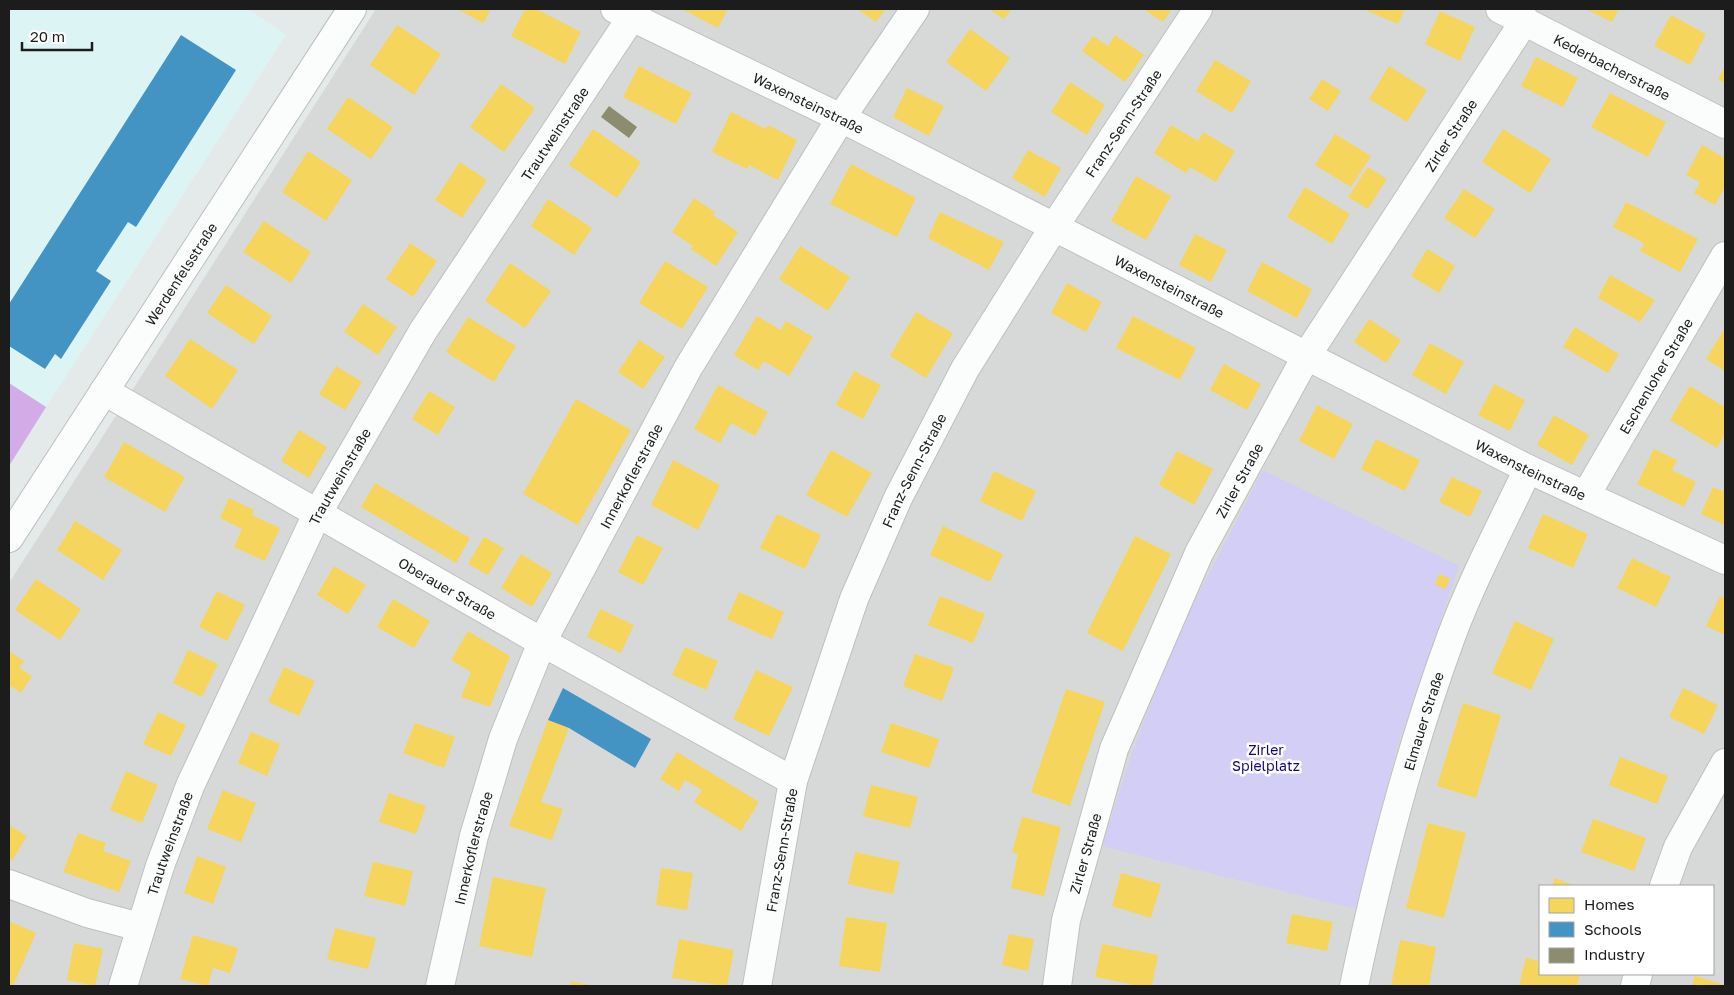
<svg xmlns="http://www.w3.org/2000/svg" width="1734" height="995" font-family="'Golos Text',sans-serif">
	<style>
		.residential { fill: #d6d9d8; fill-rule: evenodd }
		.education { fill: #ddf4f5 }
		.park { fill: #d2cef5 }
		.pitch { fill: #d2abe7 }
		.homes { fill: #f6d55c }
		.schools { fill: #4393c3 }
		.industry { fill: #8c8c6e }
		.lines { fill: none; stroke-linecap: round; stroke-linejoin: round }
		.minor-casing { stroke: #bdc0bf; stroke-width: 30 }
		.minor { stroke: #fbfcfc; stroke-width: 28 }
		.labels { text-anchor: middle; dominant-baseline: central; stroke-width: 5; stroke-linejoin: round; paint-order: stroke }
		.street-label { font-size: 14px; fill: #1c1c1c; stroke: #fff }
		.park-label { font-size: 14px; fill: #180381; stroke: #fff }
	</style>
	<rect width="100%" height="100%" fill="#e4eae9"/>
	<path class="residential" d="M376 9H1725V986H9V583ZM1540 886H1713V974H1540Z"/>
	<path class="education" d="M9 9H248L286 35 46 407 9 383Z"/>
	<path class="park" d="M1263 470 1459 566 1398 744 1355 909 1102 846 1133 750 1179 631Z"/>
	<path class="pitch" d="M9 383 46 407 9 466Z"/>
	<path class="homes" d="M457 9H491L483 23Z
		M525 9H536L581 32 565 64 511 36Z
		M682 9H728L718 28Z
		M857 9H886L876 22Z
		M989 9H1012L1004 19Z
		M1143 9H1172L1163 22Z
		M1363 9H1405L1398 24Z
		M1585 9H1619L1612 22Z
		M1440 11 1475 27 1460 61 1425 44Z
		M1671 15 1706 34 1690 65 1654 46Z
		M397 25 441 54 414 95 370 65Z
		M970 29 1010 58 986 91 946 62Z
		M1115 35 1144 55 1125 82 1082 51 1093 36 1108 46Z
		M1536 57 1578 78 1563 107 1521 86Z
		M1215 60 1251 81 1232 113 1196 91Z
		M639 66 692 93 676 124 623 97Z
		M1389 66 1427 90 1407 122 1369 99Z
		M1725 66V83L1718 79Z
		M1322 79 1341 91 1328 111 1309 99Z
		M1070 82 1105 105 1087 135 1051 112Z
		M501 84 535 108 504 152 470 127Z
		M907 88 944 106 929 136 893 117Z
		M1610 93 1666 122 1648 157 1591 127Z
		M348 97 393 127 371 159 327 129Z
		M731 112 766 129 768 125 797 140 778 180 749 165 747 169 712 152Z
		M1171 125 1198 141 1203 132 1235 151 1216 182 1190 167 1186 173 1154 153Z
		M593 129 641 162 617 198 569 165Z
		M1503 129 1551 159 1530 193 1482 162Z
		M1335 134 1371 156 1351 187 1315 165Z
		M1702 145 1725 158V187L1715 205 1694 193 1700 182 1686 175Z
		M1028 150 1061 168 1045 197 1012 178Z
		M308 151 352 180 326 221 282 192Z
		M460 162 487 180 462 218 435 200Z
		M851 164 916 198 897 237 830 204Z
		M1368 167 1387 179 1368 209 1348 197Z
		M1136 176 1171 196 1146 240 1111 221Z
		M1305 187 1350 214 1332 244 1287 217Z
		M1464 189 1495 209 1475 238 1444 218Z
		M694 198 715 212 713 215 738 232 716 266 691 249 693 246 672 232Z
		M548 199 592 228 574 255 531 226Z
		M1626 202 1698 239 1680 272 1640 251 1644 243 1613 227Z
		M940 212 1004 242 989 270 928 238Z
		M264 221 311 252 291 283 243 252Z
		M1195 234 1227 250 1211 282 1179 265Z
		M410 243 437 261 413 297 386 279Z
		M800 246 850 277 828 311 779 279Z
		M1427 249 1455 266 1439 293 1411 276Z
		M665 261 708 287 682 329 639 303Z
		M1262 262 1312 289 1297 318 1247 291Z
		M510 263 551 291 525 328 485 301Z
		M1610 275 1655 300 1640 322 1598 298Z
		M1067 283 1102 302 1086 332 1051 313Z
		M226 285 272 316 254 344 207 313Z
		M363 304 397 327 378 355 344 332Z
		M916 312 953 333 926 378 890 356Z
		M757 316 781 330 786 321 813 337 789 376 764 361 758 370 734 355Z
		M1133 316 1196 348 1180 380 1116 348Z
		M468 317 516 346 494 382 446 352Z
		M1369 319 1401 340 1386 363 1354 342Z
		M1575 327 1619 354 1608 373 1563 347Z
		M1725 328V371L1706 359Z
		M190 339 238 370 212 409 165 376Z
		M639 340 665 357 643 389 618 372Z
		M1430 343 1464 362 1446 394 1412 375Z
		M1224 364 1261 384 1247 410 1210 390Z
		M336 366 362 382 345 410 319 394Z
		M854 371 881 385 863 419 836 405Z
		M1494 384 1525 400 1510 431 1478 415Z
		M718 385 768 412 755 436 731 423 720 443 694 429Z
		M1690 386 1725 407V434L1717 448 1670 420Z
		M429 391 455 407 438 435 412 419Z
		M576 399 631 430 578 525 523 494Z
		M1317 405 1353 424 1334 459 1299 441Z
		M1554 415 1589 435 1572 465 1537 445Z
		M299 430 327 447 309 478 281 461Z
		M1376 439 1420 460 1405 491 1361 469Z
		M124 442 185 477 165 512 104 477Z
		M1654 449 1677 460 1672 470 1696 482 1684 507 1637 484Z
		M831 450 872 473 847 517 806 495Z
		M1177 451 1213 469 1194 505 1159 485Z
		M673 460 720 485 698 530 651 505Z
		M994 471 1036 491 1022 521 980 501Z
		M1452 477 1482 491 1470 517 1439 502Z
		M375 483 470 538 456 563 361 507Z
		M1713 487 1725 492V525L1701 514Z
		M229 498 254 510 252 515 280 528 265 561 234 547 242 529 220 518Z
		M777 514 821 535 805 569 760 548Z
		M1543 514 1588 534 1573 568 1528 548Z
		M75 521 122 550 103 580 57 550Z
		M943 526 1003 554 990 582 930 555Z
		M637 535 663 548 643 585 618 572Z
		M1135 536 1171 554 1123 651 1087 633Z
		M484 537 504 548 488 575 468 564Z
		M521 554 552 573 532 607 501 588Z
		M1632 558 1671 577 1656 607 1617 588Z
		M334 566 366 585 348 614 317 595Z
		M1439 574 1450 578 1446 589 1435 585Z
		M36 579 81 609 60 640 15 610Z
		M217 591 245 605 227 641 199 627Z
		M739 592 784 612 772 639 727 619Z
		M940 596 985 614 973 643 928 625Z
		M1720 596 1725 598V635L1706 626Z
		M393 599 430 621 414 648 377 627Z
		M600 609 634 625 621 653 587 637Z
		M1515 621 1554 639 1531 690 1492 673Z
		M468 631 510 656 490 707 461 697 471 672 451 660Z
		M685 647 718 661 706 690 672 675Z
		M188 650 218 664 202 697 173 683Z
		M9 651 24 661 19 668 32 676 21 693 9 685Z
		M915 654 954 668 942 701 903 686Z
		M284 667 315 681 299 716 268 702Z
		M756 670 793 687 769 736 733 719Z
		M1683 688 1718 705 1704 734 1669 717Z
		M1066 689 1105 702 1070 806 1031 792Z
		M1463 703 1501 715 1476 798 1437 786Z
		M158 712 186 725 171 756 143 744Z
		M548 720 569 728 541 802 563 809 552 840 509 826Z
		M415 723 455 737 444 768 403 753Z
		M891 723 939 739 929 768 881 752Z
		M251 732 280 744 267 776 238 763Z
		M677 752 759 802 741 831 694 802 702 790 685 780 679 791 660 779Z
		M1620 757 1668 776 1657 804 1609 785Z
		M126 771 158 785 142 823 110 810Z
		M871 785 918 797 910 828 863 816Z
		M223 790 256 803 241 842 207 829Z
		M389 793 426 806 416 834 379 822Z
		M1022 817 1061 827 1044 896 1011 888 1018 854 1012 853Z
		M1593 819 1646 838 1634 871 1581 852Z
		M1428 823 1466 833 1444 918 1406 908Z
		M9 825 27 836 12 861 9 859Z
		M78 833 106 843 103 851 131 861 119 892 63 872Z
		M855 852 900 862 893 894 848 884Z
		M197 856 226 867 213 904 184 893Z
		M373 862 413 871 405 906 364 896Z
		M661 868 693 873 687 910 656 905Z
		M1121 873 1161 884 1151 918 1112 906Z
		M493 877 546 888 532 957 479 946Z
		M1555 878 1575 886H1552Z
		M1292 914 1333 922 1327 951 1286 943Z
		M846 917 887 923 880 972 839 966Z
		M9 921 36 933 13 986 9 984Z
		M335 928 376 938 368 969 327 959Z
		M1009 934 1034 939 1028 971 1002 965Z
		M193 935 238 948 230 973 213 968 208 986 180 979Z
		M679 939 734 950 727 986 672 978Z
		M1400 940 1436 947 1429 986H1391Z
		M74 943 103 949 95 986 67 980Z
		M1102 944 1158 955 1152 986H1140L1095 977Z
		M1526 958 1540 961V974H1580L1577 986H1519Z
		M1695 976 1725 985V986H1692Z
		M571 981 590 985 589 986H570Z"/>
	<path class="schools" d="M181 35 236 70 136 227 128 222 96 271 111 281 61 359 55 354 45 369 9 346V304Z
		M563 688 651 739 635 768 569 728 548 720Z"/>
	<path class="industry" d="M609 106 637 127 629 138 601 117Z"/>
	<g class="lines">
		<g class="minor-casing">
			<g id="minor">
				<path id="s1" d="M615 9 841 118 1528 469 1725 560"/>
				<path id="s2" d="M1500 9 1725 124"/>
				<path id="s3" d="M104 391 542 642 793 781"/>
				<path id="s4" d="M1586 495 1725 256"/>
				<path id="s5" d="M9 538 352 9"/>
				<path d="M9 884 87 913 140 927"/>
				<path d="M1664 886 1678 847 1725 763"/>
				<path id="s6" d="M123 986 160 866 190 786 317 514 423 331 637 9"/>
				<path id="s7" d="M440 986 474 836 503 739 542 642 688 368 841 118 915 9"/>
				<path id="s8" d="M757 986 793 781 854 599 898 498 965 369 1054 227 1198 9"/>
				<path id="s9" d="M1057 986 1066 920 1114 749 1199 553 1307 355 1525 20"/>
				<path id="s10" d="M1354 986C1379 868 1409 751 1451 637 1472 580 1502 524 1528 469"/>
				<path d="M1635 986 1638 974"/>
			</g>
		</g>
		<use href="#minor" class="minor"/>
	</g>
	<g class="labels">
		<g class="street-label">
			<text stroke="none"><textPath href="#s2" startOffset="126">Kederbacherstraße</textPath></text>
			<text stroke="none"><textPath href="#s1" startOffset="215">Waxensteinstraße</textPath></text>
			<text stroke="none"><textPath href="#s8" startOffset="948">Franz-Senn-Straße</textPath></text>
			<text stroke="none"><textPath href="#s6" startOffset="960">Trautweinstraße</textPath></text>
			<text stroke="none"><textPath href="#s9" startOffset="946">Zirler Straße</textPath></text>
			<text stroke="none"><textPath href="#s5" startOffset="315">Werdenfelsstraße</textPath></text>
			<text stroke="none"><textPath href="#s1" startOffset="620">Waxensteinstraße</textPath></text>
			<text stroke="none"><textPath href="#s4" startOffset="138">Eschenloher Straße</textPath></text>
			<text stroke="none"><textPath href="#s1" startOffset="1025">Waxensteinstraße</textPath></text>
			<text stroke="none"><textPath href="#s8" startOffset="542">Franz-Senn-Straße</textPath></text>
			<text stroke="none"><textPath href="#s7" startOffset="548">Innerkoflerstraße</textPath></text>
			<text stroke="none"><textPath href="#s6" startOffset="555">Trautweinstraße</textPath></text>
			<text stroke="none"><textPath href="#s9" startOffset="541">Zirler Straße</textPath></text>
			<text stroke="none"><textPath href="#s3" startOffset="396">Oberauer Straße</textPath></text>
			<text stroke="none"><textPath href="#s10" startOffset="274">Elmauer Straße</textPath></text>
			<text stroke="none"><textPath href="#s6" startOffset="150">Trautweinstraße</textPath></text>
			<text stroke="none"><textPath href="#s7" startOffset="142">Innerkoflerstraße</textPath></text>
			<text stroke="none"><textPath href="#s8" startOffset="138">Franz-Senn-Straße</textPath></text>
			<text stroke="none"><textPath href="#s9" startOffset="136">Zirler Straße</textPath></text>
		</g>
		<g class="park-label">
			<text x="1266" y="749">Zirler<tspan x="1266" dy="16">Spielplatz</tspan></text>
		</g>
	</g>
	<rect width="1734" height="995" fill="none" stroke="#1c1c1c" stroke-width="20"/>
	<rect x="1539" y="885" width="175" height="90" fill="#ffffff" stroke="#a4a4a4"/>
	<rect x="1549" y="898" width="25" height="15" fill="#f6d55c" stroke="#a4a4a4"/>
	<text x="1584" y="910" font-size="15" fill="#1c1c1c">Homes</text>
	<rect x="1549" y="922" width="25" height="15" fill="#4393c3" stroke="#a4a4a4"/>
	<text x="1584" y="935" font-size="15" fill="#1c1c1c">Schools</text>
	<rect x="1549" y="948" width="25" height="15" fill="#8c8c6e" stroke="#a4a4a4"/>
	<text x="1584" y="960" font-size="15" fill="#1c1c1c">Industry</text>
	<path d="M22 42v8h70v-8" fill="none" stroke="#1c1c1c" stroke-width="2.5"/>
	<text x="30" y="42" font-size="15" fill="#1c1c1c" stroke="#ffffff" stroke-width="4" paint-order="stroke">20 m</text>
</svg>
